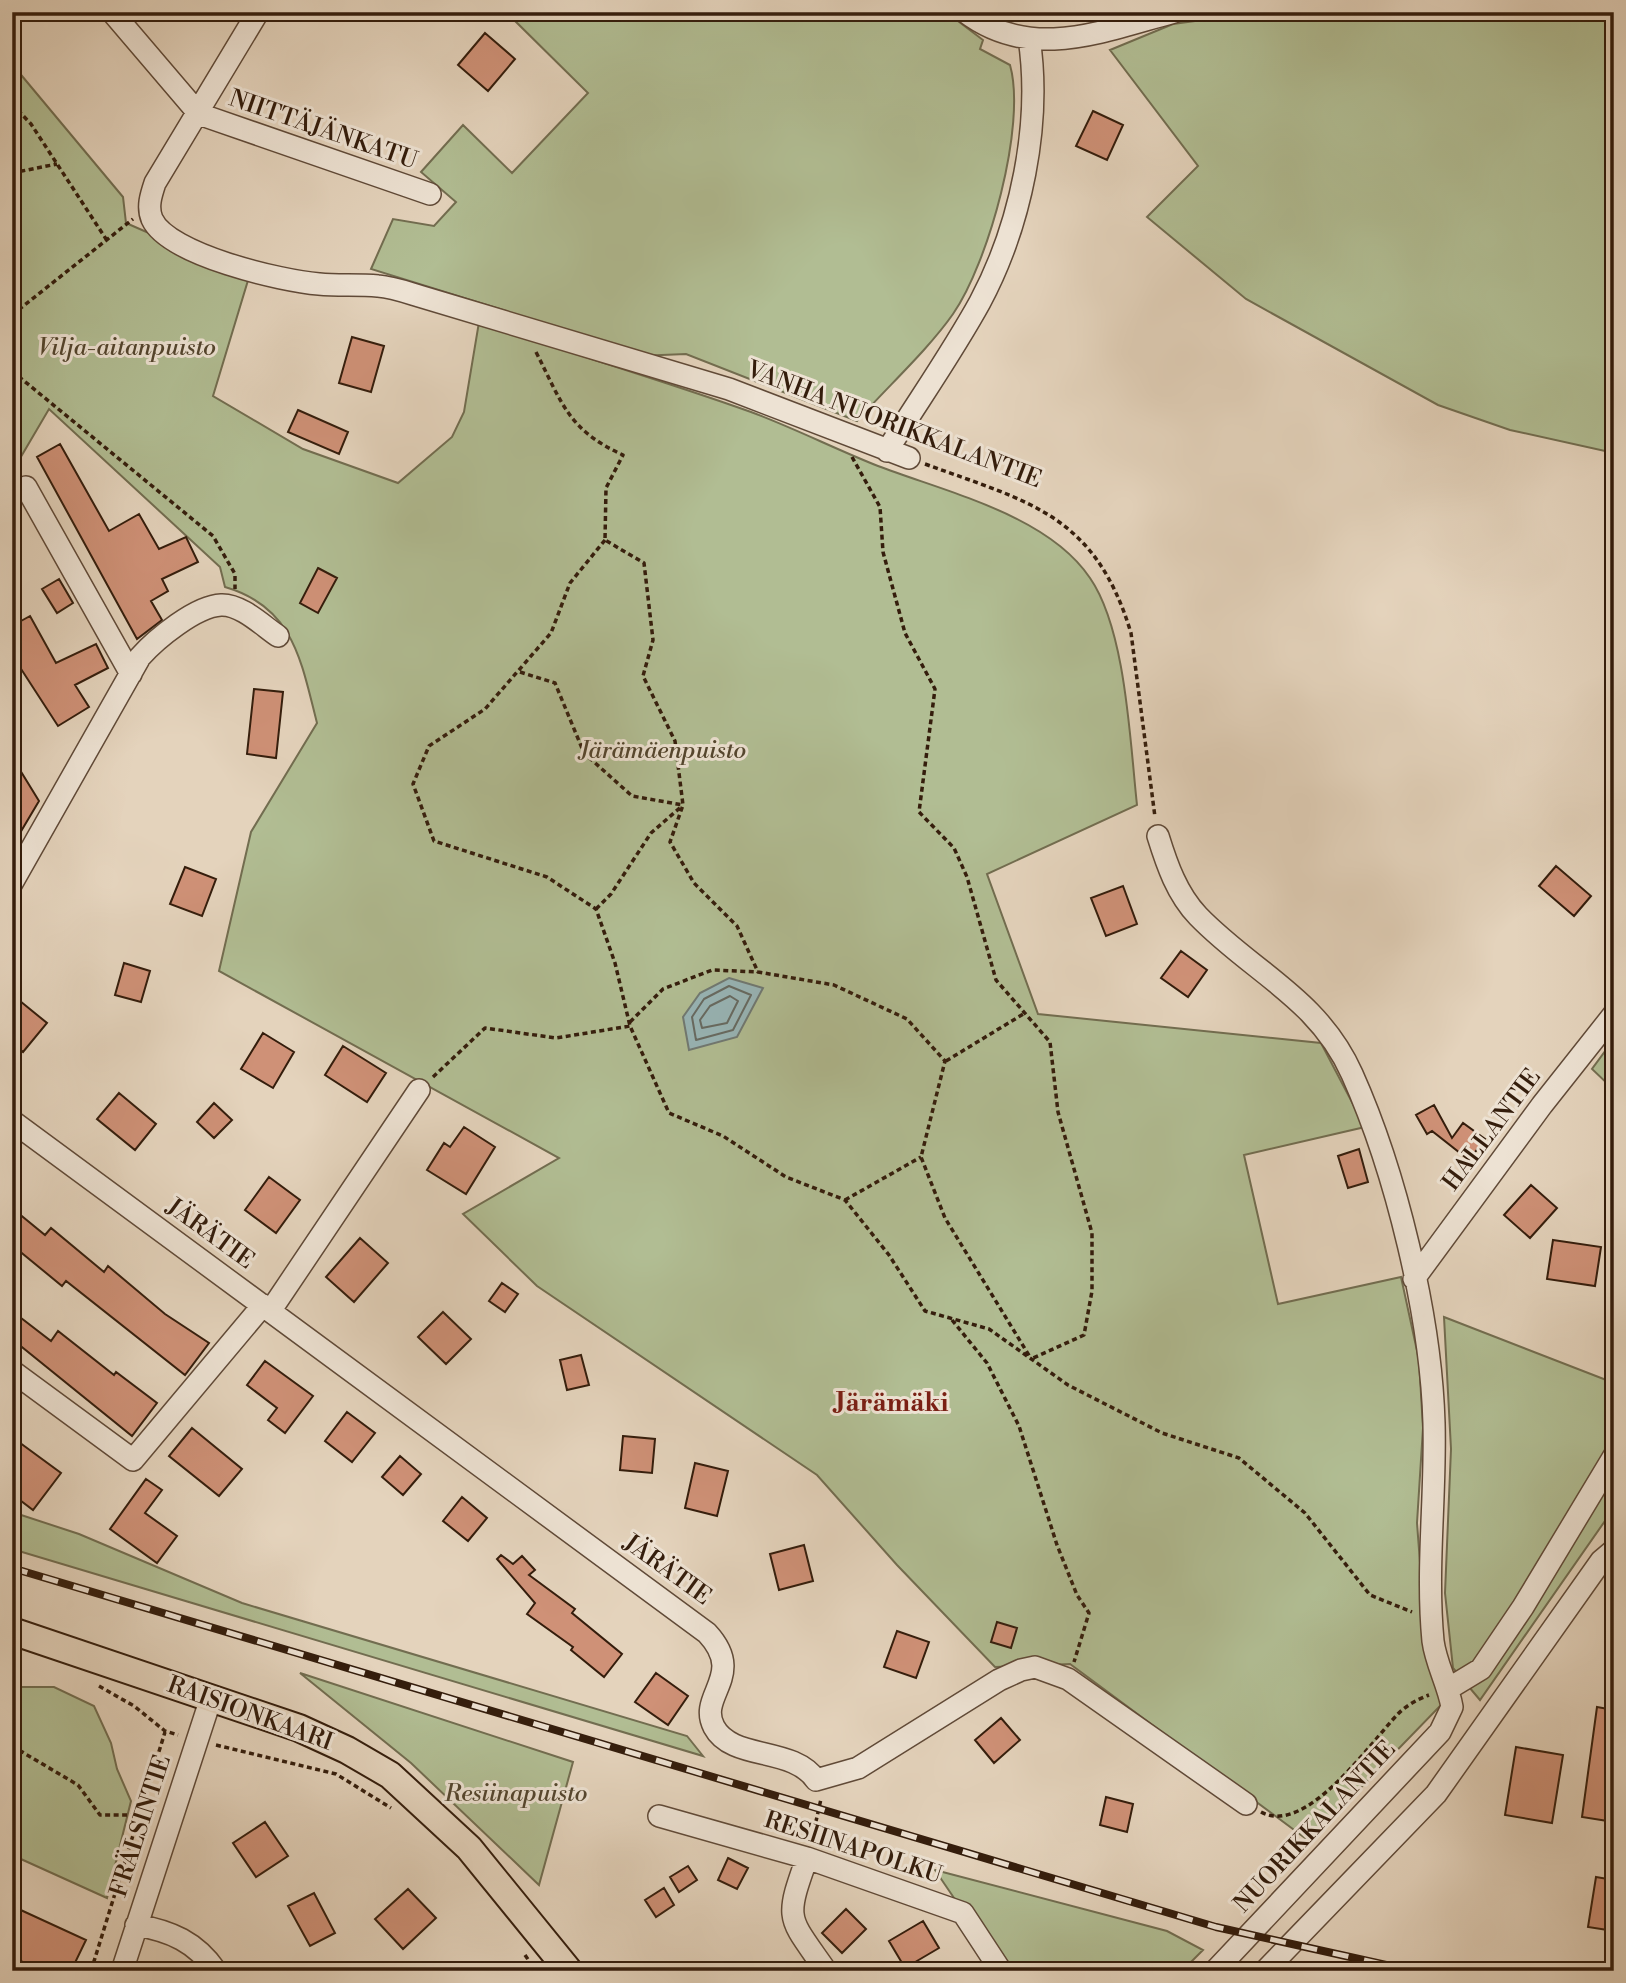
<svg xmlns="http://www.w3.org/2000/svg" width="1626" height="1983" font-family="'Libre Bodoni',serif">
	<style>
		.green { fill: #b1bd93; stroke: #726d50; stroke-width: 2 }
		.water { fill: #98b6b8; stroke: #707973; stroke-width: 2 }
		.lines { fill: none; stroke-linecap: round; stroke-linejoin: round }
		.shore { stroke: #666a62; stroke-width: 2 }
		.building { fill: #cf9177; stroke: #341d0c; stroke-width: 2 }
		.minor-casing { stroke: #604a38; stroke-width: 24 }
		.major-casing { stroke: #341d0c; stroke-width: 30 }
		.path { stroke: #341d0c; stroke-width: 3.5; stroke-dasharray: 5 3.5; stroke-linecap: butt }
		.minor { stroke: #ede2d3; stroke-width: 21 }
		.major { stroke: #e4d3bc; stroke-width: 26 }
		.rail-casing { stroke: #341d0c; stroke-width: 8 }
		.rail { stroke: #ede2d3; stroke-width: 5; stroke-dasharray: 16; stroke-linecap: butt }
		.labels { text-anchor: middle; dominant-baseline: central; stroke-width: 6; stroke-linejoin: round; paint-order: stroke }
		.street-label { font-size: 24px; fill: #341d0c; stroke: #ede2d3 }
		.park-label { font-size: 24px; font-style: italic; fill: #53452e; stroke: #ede2d3 }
		.neighbourhood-label { font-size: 26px; font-weight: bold; fill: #7a1f14; stroke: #ede2d3 }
	</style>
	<rect width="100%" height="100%" fill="#e4d3bc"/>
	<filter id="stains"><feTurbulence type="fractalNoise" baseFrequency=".00286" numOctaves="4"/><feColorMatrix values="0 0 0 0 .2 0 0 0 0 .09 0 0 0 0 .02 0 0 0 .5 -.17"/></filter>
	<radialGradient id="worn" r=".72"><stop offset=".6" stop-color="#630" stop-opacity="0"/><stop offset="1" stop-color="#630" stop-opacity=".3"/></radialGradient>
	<path class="green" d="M506 12H946L983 40 980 49 1010 65C1027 125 988 264 953 314 927 351 887 387 857 421L686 354 613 357 518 320 506 311 371 269 393 219 434 226 456 202 421 172 463 125 512 173 588 93Z
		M1261 12H1614V450L1605 451 1510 430 1438 405 1246 299 1147 217 1198 166 1110 50 1173 24Z
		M12 64 123 197 126 223 249 277 213 396 303 449 398 483 452 437 464 412 479 322C569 353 662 380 751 412 794 428 835 449 878 466 946 492 1048 515 1090 578 1126 630 1130 742 1137 805L987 874 1038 1014 1321 1043 1365 1127 1244 1155 1278 1304 1401 1277 1419 1360 1423 1428 1417 1523 1427 1655 1442 1704 1309 1841 1070 1664 995 1667 897 1565 817 1475 537 1286 463 1214 559 1158 219 971 251 832 317 723C301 661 294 607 225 587L220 567 49 409 12 472Z
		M1614 1039V1090L1592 1069Z
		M1444 1317 1614 1383V1508L1480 1700 1453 1668 1445 1593 1451 1449Z
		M12 1512 79 1534 242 1603 687 1736 703 1756 12 1549Z
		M300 1673 573 1762 539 1885 411 1763Z
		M12 1687H54L94 1706 111 1743 117 1769 131 1801 107 1898 12 1855Z
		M935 1870 1167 1931 1203 1950 1182 1971H997L971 1923Z"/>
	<path class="water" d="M729 978 763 988 737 1037 689 1050 683 1017 700 993Z"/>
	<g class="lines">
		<path class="shore" d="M729 986 751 995 733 1030 696 1040 692 1017 704 999Z
			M730 996 738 1001 727 1023 702 1028 700 1020 710 1006Z"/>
	</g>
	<path class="building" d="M485 33 515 59 488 91 458 65Z
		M1093 111 1123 125 1107 160 1076 146Z
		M352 337 384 346 371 392 339 383Z
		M298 410 348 432 339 454 288 432Z
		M60 444 109 531 139 514 159 549 186 537 198 562 162 579 168 591 151 601 162 620 137 639 37 457Z
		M318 568 337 578 318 613 300 603Z
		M59 579 73 603 57 613 42 589Z
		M30 616 56 663 96 644 108 668 75 685 89 707 58 726 12 655V626Z
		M254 689 283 692 276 758 247 754Z
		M12 757 39 801 20 833 12 819Z
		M1556 866 1591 896 1574 916 1539 886Z
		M185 867 216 879 202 916 170 904Z
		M1123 886 1137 924 1106 936 1091 898Z
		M1181 951 1207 970 1188 997 1161 978Z
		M124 963 150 971 141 1002 115 995Z
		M20 1001 47 1023 23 1052 12 1043V1010Z
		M263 1033 294 1052 273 1088 241 1069Z
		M343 1046 386 1073 367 1102 325 1075Z
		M119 1093 156 1124 135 1150 97 1119Z
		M214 1103 232 1120 214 1138 197 1122Z
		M1434 1105 1452 1138 1463 1123 1485 1139 1469 1160 1432 1131 1427 1134 1416 1115Z
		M464 1127 495 1147 466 1194 427 1170 444 1143 450 1147Z
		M1359 1149 1368 1182 1348 1188 1338 1156Z
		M269 1177 300 1200 276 1233 245 1210Z
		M1531 1185 1557 1208 1530 1238 1504 1215Z
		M12 1208 45 1235 51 1228 104 1272 108 1266 165 1314 209 1343 185 1375 66 1281 62 1286 12 1245Z
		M360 1238 388 1263 354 1302 326 1277Z
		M1553 1240 1601 1247 1595 1286 1547 1279Z
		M502 1283 518 1294 505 1312 489 1301Z
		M12 1311 51 1341 58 1331 114 1375 116 1372 157 1403 132 1436 12 1339Z
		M443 1312 471 1339 446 1364 418 1337Z
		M581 1355 589 1385 567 1390 560 1360Z
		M265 1361 313 1396 285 1433 268 1420 277 1408 247 1385Z
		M347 1412 375 1433 352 1462 325 1441Z
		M192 1428 242 1469 219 1496 169 1456Z
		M623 1436 655 1439 652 1473 620 1470Z
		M12 1437 61 1473 33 1510 12 1494Z
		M400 1456 421 1474 403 1495 382 1477Z
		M695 1463 728 1471 717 1516 685 1508Z
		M146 1479 162 1490 145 1513 177 1536 157 1563 110 1529Z
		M462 1497 487 1518 468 1541 443 1521Z
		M804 1545 813 1581 779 1590 770 1554Z
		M501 1555 513 1564 522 1556 535 1570 529 1575 575 1609 572 1613 622 1654 604 1677 571 1650 573 1647 527 1614 535 1603 497 1559Z
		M997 1622 1017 1628 1011 1648 991 1642Z
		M897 1631 929 1642 916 1678 884 1667Z
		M656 1673 688 1696 668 1725 635 1702Z
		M1597 1707 1614 1710V1822L1582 1817Z
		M1001 1718 1020 1740 994 1763 975 1740Z
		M1516 1747 1563 1755 1552 1823 1505 1815Z
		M1106 1797 1133 1804 1127 1832 1100 1825Z
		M265 1822 288 1856 256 1877 233 1843Z
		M728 1858 748 1868 737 1889 718 1880Z
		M688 1866 697 1880 679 1892 670 1877Z
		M1596 1877 1614 1880V1931L1588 1927Z
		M664 1888 674 1905 656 1917 645 1900Z
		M408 1889 436 1918 403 1949 375 1919Z
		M314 1893 335 1933 310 1946 288 1906Z
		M12 1906 86 1940 71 1971H42L12 1957Z
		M846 1909 866 1929 842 1953 822 1933Z
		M923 1921 939 1948 905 1968 889 1941Z"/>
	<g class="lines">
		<g class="minor-casing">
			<path id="minor" d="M112 12 199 114 430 194
				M258 12 155 183C151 195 147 207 152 219 168 255 282 281 319 284 338 286 358 284 378 286 392 287 406 292 419 296L729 389 909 458
				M965 12C1031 62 1103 31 1174 12
				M887 451C918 401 952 353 980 302 1021 225 1042 124 1029 38
				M26 487 131 674
				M1158 836C1167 865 1177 894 1198 916 1252 972 1318 998 1352 1074 1396 1172 1431 1316 1434 1423 1436 1496 1426 1568 1433 1641 1436 1664 1448 1684 1452 1707L1440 1732 1215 1971
				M12 883 140 657C156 639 196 606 221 605 241 604 263 626 278 636
				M12 1121 707 1633C747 1676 697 1695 714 1727 732 1761 793 1746 816 1780L858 1768 999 1680 1021 1670 1035 1667 1068 1679 1246 1804
				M1414 1279 1542 1105 1614 1014
				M271 1310 419 1090
				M12 1371 133 1460 263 1305
				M1448 1689 1481 1669 1523 1607 1614 1456
				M659 1816 807 1858 963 1913 1001 1971
				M807 1858C784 1922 788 1916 826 1971
				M136 1925C171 1931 196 1942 216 1971
				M122 1971 211 1698
				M1265 1971 1436 1794 1601 1561 1614 1550"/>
		</g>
		<g class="major-casing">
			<path id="major" d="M12 1631 299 1728 347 1750 390 1775 469 1848 569 1971"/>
		</g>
		<path class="path" d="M12 104 31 124 106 239
			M12 173 57 164
			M12 315 133 219
			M536 352C562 403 568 430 623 455L606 488 605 540 644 563 653 640 643 676 675 741 683 805 670 842 694 883 737 926 758 972 834 985 907 1019 945 1061 921 1157 945 1218 1030 1357
			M12 371 213 536 235 574V589
			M12 456 19 472
			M852 457 880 507 883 552 905 633 935 689 919 812 954 848 967 877 996 980 1050 1042 1058 1112 1092 1233V1291L1084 1335 1031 1359
			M925 464C1029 502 1095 514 1131 633L1155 817
			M605 540 570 583 551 633 485 709 429 746 413 784 434 841 547 877 596 909 615 963 630 1026 669 1113 723 1136 786 1177 845 1200 889 1255 925 1311 989 1329 1068 1385 1162 1433 1239 1458 1305 1513 1370 1595 1412 1612
			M520 672 555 683 584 753 632 796 683 805
			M596 909 611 894 651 833 682 806
			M630 1022 663 989 712 970 758 972
			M946 1061 1025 1013
			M433 1077 485 1028 556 1038 630 1026
			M845 1200 921 1157
			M952 1320 987 1363 1019 1426 1057 1545 1077 1595 1089 1613 1074 1662
			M99 1686 134 1706 165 1731 178 1735
			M216 1745 336 1774 391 1808
			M12 1746 78 1785 100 1815H139
			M1261 1812C1306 1837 1371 1742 1397 1715 1405 1706 1418 1699 1429 1695
			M812 1839 821 1799
			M525 1955 536 1971
			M91 1971 165 1732"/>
		<use href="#minor" class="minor"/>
		<use href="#major" class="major"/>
		<g class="rail-casing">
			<path id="rail" d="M12 1568 1216 1927 1413 1971"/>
		</g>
		<use href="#rail" class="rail"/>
	</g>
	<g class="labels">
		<g class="street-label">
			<text transform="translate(323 130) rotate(19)">NIITTÄJÄNKATU</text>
			<text transform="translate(894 425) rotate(21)">VANHA NUORIKKALANTIE</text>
			<text transform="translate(1492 1130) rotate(-53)">HALLANTIE</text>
			<text transform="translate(210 1234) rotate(36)">JÄRÄTIE</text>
			<text transform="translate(667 1570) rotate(36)">JÄRÄTIE</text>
			<text transform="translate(250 1714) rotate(20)">RAISIONKAARI</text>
			<text transform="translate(141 1826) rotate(-72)">FRÄLSINTIE</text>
			<text transform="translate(1315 1827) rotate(-47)">NUORIKKALANTIE</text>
			<text transform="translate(853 1848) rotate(18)">RESIINAPOLKU</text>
		</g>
		<g class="park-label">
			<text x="127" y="348">Vilja-aitanpuisto</text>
			<text x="663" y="751">Järämäenpuisto</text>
			<text x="516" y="1794">Resiinapuisto</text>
		</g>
		<g class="neighbourhood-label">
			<text x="892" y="1403">Järämäki</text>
		</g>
	</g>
	<rect width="1626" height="1983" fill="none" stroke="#e4d3bc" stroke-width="42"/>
	<rect x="14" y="14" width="1598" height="1955" fill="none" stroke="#341d0c" stroke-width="3.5"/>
	<rect x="21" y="21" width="1584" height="1941" fill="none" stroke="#341d0c" stroke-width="2"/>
	<rect width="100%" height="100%" filter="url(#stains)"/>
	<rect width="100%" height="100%" fill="url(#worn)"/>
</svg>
